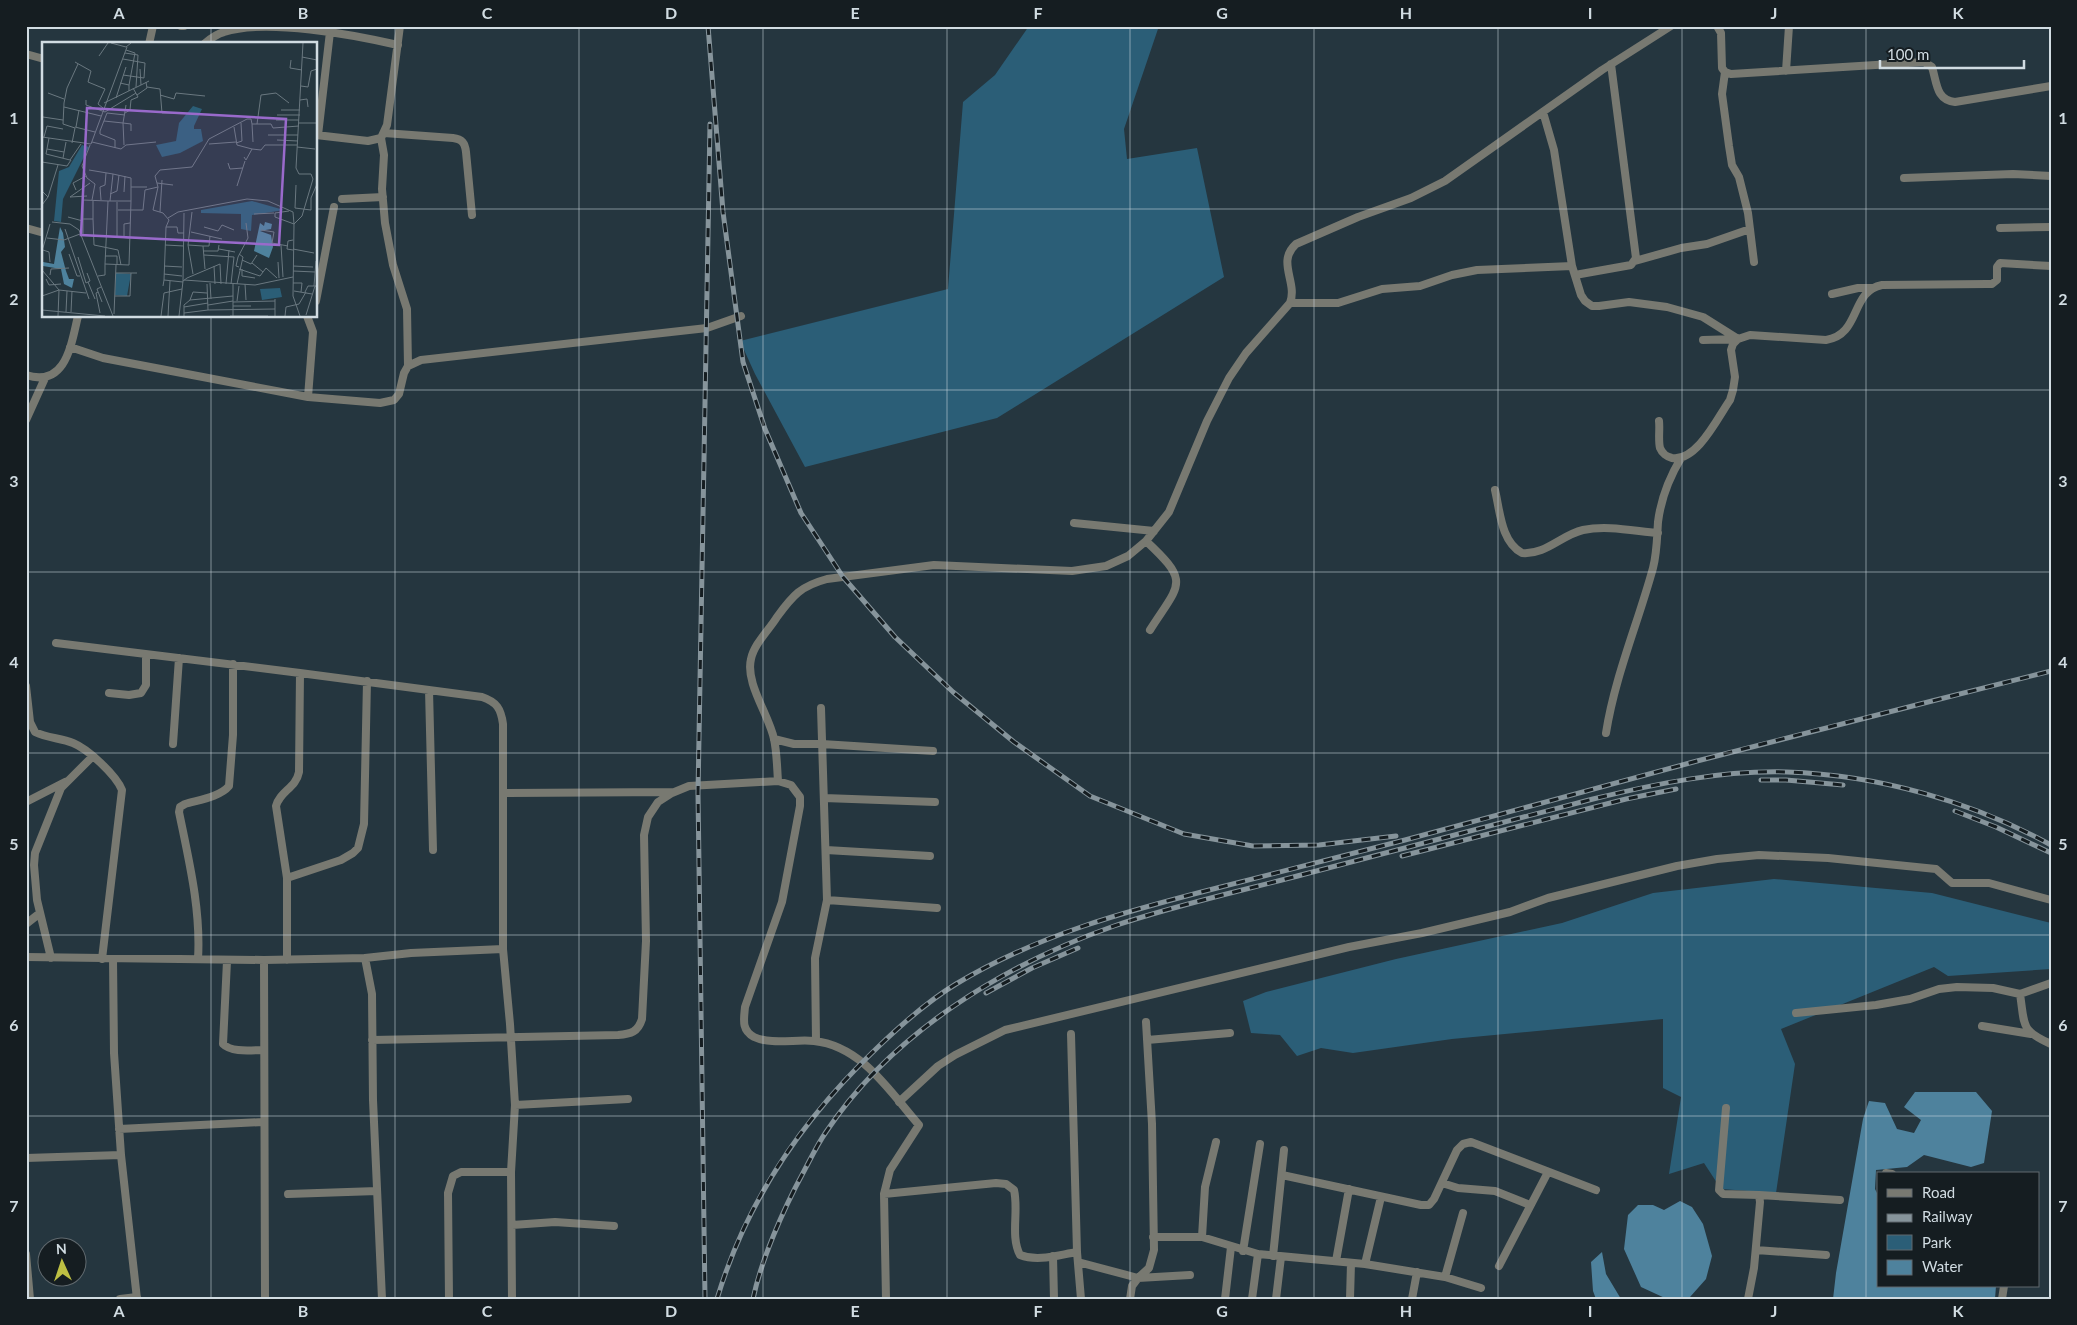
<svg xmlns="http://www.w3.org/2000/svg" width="2077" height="1325" font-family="Lato,sans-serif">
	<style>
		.green { fill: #2b5e77 }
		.water { fill: #4e829d }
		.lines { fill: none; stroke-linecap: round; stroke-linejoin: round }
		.street { stroke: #787971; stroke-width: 8 }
		.rail-casing { stroke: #86949b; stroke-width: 5 }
		.rail { stroke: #151d21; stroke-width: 3; stroke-dasharray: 9; stroke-linecap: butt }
		.grid { fill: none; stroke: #d1dce2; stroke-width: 1; stroke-opacity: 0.55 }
		.inset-road { fill: none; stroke: #6a7880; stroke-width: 1 }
		.view { fill: #996acb; fill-opacity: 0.15; stroke: #996acb; stroke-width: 2.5 }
		.inset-edge { fill: none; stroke: #d1dce2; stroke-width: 2.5 }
		.neatline { fill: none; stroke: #d1dce2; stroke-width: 2 }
		.grid-label { font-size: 16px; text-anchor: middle; font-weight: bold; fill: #d1dce2 }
	</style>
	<rect width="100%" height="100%" fill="#25363f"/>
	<path class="green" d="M1029 26H1159L1124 129 1127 159 1197 148 1224 277 997 418 805 467 755 374 740 341 948 289 963 102 995 75Z
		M1774 879 1932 893 2051 923V969L1948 976 1934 967 1781 1029 1795 1064 1776 1193 1721 1189 1704 1163 1669 1174 1681 1097 1663 1088V1019L1452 1039 1353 1053 1321 1048 1297 1056 1280 1035 1251 1033 1243 1001 1266 992 1396 959 1562 923 1653 893Z"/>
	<path class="water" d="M1915 1092H1976L1992 1111 1984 1163 1971 1167 1924 1155 1907 1167 1876 1170 1875 1189 1878 1195V1286H1996L1995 1299H1833L1836 1273 1863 1119 1869 1101 1885 1103 1897 1129 1914 1133 1921 1120 1904 1107Z
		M1680 1201 1692 1207 1703 1224 1712 1256 1706 1279 1690 1297 1667 1299 1641 1287 1624 1249 1628 1215 1638 1205H1653L1664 1210Z
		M1602 1252 1606 1274 1621 1299H1596L1593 1291 1591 1262Z"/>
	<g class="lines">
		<path class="street" d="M181 26H184
			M1717 26 1721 33 1722 68 1725 72 1731 74 1924 62 1932 67C1937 83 1936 100 1955 102L2051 86
			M149 44 153 26
			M204 44C210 39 216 34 224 32 266 18 354 35 398 45
			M26 54 44 59
			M1786 71 1789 26
			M1725 72 1722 94 1729 146 1732 165 1739 177 1748 213 1754 262
			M1543 112 1554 150 1572 266 1581 295 1585 301 1592 306H1599L1629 302 1667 307 1703 317 1738 339
			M384 133 453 138C462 139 465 143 466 152L472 215
			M316 135 368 141 381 138 387 125 400 26
			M318 135 330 32
			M381 138 384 155 382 189 385 223 393 265 407 309 408 366
			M1904 178 2013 174 2051 176
			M342 199 383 197
			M26 228 44 233
			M2000 228 2051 227
			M1635 261 1681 248 1707 244 1750 229
			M1575 275 1631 265 1636 258 1611 64
			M1832 294 1858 288H1872
			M316 301 334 207
			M1290 303H1338L1382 289 1420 286 1452 275 1477 270 1572 266
			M307 316 313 332 308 397
			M1703 340 1738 339
			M70 347 103 358 308 397 380 403 394 400 399 394 404 373 408 366 421 360 707 328 741 316
			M26 375C66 388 71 345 78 316
			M26 420 45 378
			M1659 421C1660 429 1658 440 1660 448 1662 453 1667 457 1672 458 1697 462 1718 417 1730 400L1733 390 1735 377 1731 350 1733 344 1738 339 1750 335 1826 340C1861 335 1850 291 1882 285L1987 284H1992L1997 280V267L2000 263 2051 266
			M1495 490C1500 511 1501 542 1522 553 1546 555 1561 535 1583 530 1607 525 1634 531 1658 533
			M1074 523 1154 531
			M1146 541C1191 583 1180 583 1150 630
			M56 643 300 673 299 772C296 788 280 791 276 806L287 878V960
			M300 673 482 697C497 702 501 709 503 724V949
			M26 686 30 722 35 732C47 738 61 738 73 743 88 749 116 775 122 790L102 959
			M429 690 433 850
			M109 693 129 695 141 693 146 685V654
			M1606 733C1615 676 1638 623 1653 568 1657 553 1657 537 1658 522 1661 498 1669 478 1681 458
			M774 739 794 744H822L933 751
			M173 744 179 658
			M778 781 791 785 800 797V806L782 902 745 1007C744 1019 741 1030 754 1037 771 1045 796 1039 814 1041 862 1046 890 1092 919 1125L890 1170 884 1194 886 1299
			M503 793 674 792
			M824 798 935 802
			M26 802 65 782
			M826 850 930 856
			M287 878 341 860 353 853 358 848 364 824 367 681
			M827 900 937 908
			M26 924 40 913
			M26 957 264 960 265 1299
			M51 958 37 900 34 865 35 853 61 788 92 757
			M365 958 372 994 373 1100 382 1299
			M198 959C201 910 189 861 179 812L180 807 185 804C198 800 220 797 229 786L233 735V664
			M264 960 365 958 411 953 503 949 510 1024 515 1105 511 1172 512 1299
			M227 961 223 1044C232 1053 252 1050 264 1050
			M2051 983 2020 994C2025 1026 2020 1030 2051 1044
			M1796 1013 1876 1005 1910 999 1939 989 1957 987 1993 988 2020 994
			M1982 1026 2031 1034
			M1071 1034 1077 1252 1081 1299
			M372 1040 618 1035C631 1034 638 1032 642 1019L646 941 644 835 648 817 658 802 672 793 689 786 778 781C777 768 777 753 774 739 769 715 745 683 751 659 754 644 769 630 777 617 793 595 801 586 827 579L934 565 1072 571 1106 566 1128 556 1146 541 1169 512 1207 421 1229 378 1246 353 1290 303C1298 282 1276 262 1296 244L1358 217 1411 198 1445 181 1602 70 1671 26
			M1147 1040 1230 1033
			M816 1041 815 958 827 900 821 708
			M899 1102 938 1066 955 1055 1005 1030 1349 947 1422 933 1510 912 1548 898 1677 866 1717 859 1759 855 1828 858 1936 869 1952 883H1989L2051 900
			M515 1105 628 1099
			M1726 1108 1719 1190 1723 1194 1759 1195 1760 1202 1754 1268 1748 1299
			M119 1129 263 1122
			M121 1155 137 1299
			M26 1158 121 1155 114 1053 113 959
			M1886 1173 1892 1174
			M1282 1175 1421 1205H1429L1434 1199 1457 1150 1463 1144 1471 1142 1596 1190
			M1442 1183 1458 1188 1495 1191 1530 1205
			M288 1194 377 1191
			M884 1194 996 1183 1006 1184 1014 1190C1019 1211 1010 1236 1020 1255 1038 1262 1058 1255 1077 1252
			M1759 1195 1840 1200
			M512 1225 555 1222 614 1226
			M1153 1237H1202L1258 1254 1365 1264 1445 1277 1481 1288
			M1202 1237 1205 1187 1216 1142
			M1756 1250 1826 1255
			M1243 1251 1260 1144
			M26 1254 30 1299
			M1053 1256 1054 1299
			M1273 1256 1284 1150
			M1336 1261 1349 1189
			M1078 1262 1138 1278 1190 1275
			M1365 1264 1381 1197
			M1499 1266 1548 1172
			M1445 1277 1463 1213
			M120 1299 137 1297
			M449 1299 448 1193 453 1176 461 1172H511
			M1130 1299 1132 1286 1138 1278 1149 1268 1154 1250 1152 1124 1146 1022
			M1225 1299 1231 1247
			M1252 1299 1258 1254
			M1276 1299 1281 1257
			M1350 1299 1351 1263
			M1412 1299 1417 1272
			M2002 1299 2004 1286"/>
		<g class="rail-casing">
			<path id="rail" d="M708 26 723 212 743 362 765 429 801 513 843 577 895 637 953 692 1014 742 1090 796 1184 834 1253 846 1319 845 1396 836
				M1761 780H1786L1843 785
				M1955 811 1996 827 2051 853
				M1402 856 1626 799 1676 789
				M986 993 1032 968 1078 948
				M705 1299 698 793 710 124
				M717 1299C747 1199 803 1118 878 1047 902 1024 928 1001 956 984 1037 935 1127 911 1217 888 1280 872 1343 856 1405 840 1503 814 1600 787 1697 761 1815 730 1933 701 2051 671
				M753 1299C761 1260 784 1208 803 1173 810 1160 817 1145 826 1132 892 1033 1003 965 1114 926 1176 905 1241 891 1305 874 1401 849 1497 824 1593 799 1655 784 1722 770 1787 772 1878 775 1971 801 2051 845"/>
		</g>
		<use href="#rail" class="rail"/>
	</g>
	<path class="grid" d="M211 26V44M395 26V1299M579 26V1299M763 26V1299M947 26V1299M1130 26V1299M1314 26V1299M1498 26V1299M1682 26V1299M1866 26V1299M26 209H44M316 209H2051M211 316V1299M26 390H2051M26 572H2051M26 753H2051M26 935H2051M26 1116H2051"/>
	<g transform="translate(42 42)">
		<rect width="275" height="275" fill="#25363f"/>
		<path d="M151 64 160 67 152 84V87H159L161 99 138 111 120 115 114 103 134 99 137 81ZM40 103 47 105 21 157 19 180 12 179 17 129 27 125ZM210 159 242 168 210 173 209 189 199 187V172L159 171V168ZM74 231 89 232 85 254 73 253ZM238 246 240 255 220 258 218 247Z" fill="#2b5e77"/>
		<path d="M223 180 230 182 229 187 218 189 229 193 231 205 227 216 212 209 218 181 222 184ZM18 185 21 191 23 205 19 210 24 229 27 237H32L30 246 22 242 19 227 1 224V220L12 222Z" fill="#4e829d"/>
		<path class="inset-road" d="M69 1 84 5 89 1M84 8 93 11 87 43M83 11 96 13 94 45M57 14 66 1M260 15 275 18M81 17 103 21 102 36 81 33M249 18 248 26 260 28M33 20 49 29 46 40 63 47M98 27 99 43 107 39M78 41 87 43V49M259 44 266 45 269 29 275 27M105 45 118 47 120 71H132M6 51 22 57M95 53 105 46 104 40M118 53 132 57 134 51 163 54M74 56 84 25M44 58V63L63 70 94 51M258 58 265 57 266 65M62 61 99 43M22 65 59 74M61 66 56 62 63 47M239 68H258M83 71 88 68 89 58 96 55 91 46M235 73H258M1 75 21 78M234 78H257M62 79 81 81 84 63M81 81 82 103M81 81 89 82V89M257 81H275M210 82 211 100M215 82 219 53 234 51 247 61M33 85 53 90M34 85 37 68M192 85 195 103 210 107M226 93H256M0 95 49 102 85 5M2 95 5 84 21 87M7 96 4 112 28 118 39 102M235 98 256 99M50 100 79 107 84 103 114 100M30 101 33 86 21 82 22 61 25 46 36 22M194 101 200 99 199 81M167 102 194 100M48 103 40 124 45 136 53 142 50 158M255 105 273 107M73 106V98L58 92V89L65 71 83 73M5 107 22 110M202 115 204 118 210 107 219 108 223 103H255M21 116 24 100M0 120 25 124 29 118M186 121 188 127 201 126M47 128 71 132 68 159M71 132 89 136V159M115 141 131 143M254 143 253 166 269 168V156L275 142M195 144 203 119M89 145H105M116 145 111 168 121 171 127 178 124 185 122 238M34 148 31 141 44 134M0 149 6 155 0 163M82 150 83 134M68 152 75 149 77 133M45 154 28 155 48 141M6 155 16 123M59 158 58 145 63 143 64 131M76 168H101L103 148 116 145 113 134 118 128 150 125 167 97 205 77H209L210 82H229L231 86 257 84M247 169 233 171V175L252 182 251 170M118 170 120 138M150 170 146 203 151 232M212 172 232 171M26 175 41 179M126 176 136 170 205 157 226 159 251 170M41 177H51V159M51 177 52 203 76 208 79 223M10 180 28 182 37 188 71 274M124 185H135L136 191H142M162 185 176 189 180 183 192 188M23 187 47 257M219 188 232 190 230 201 246 204M149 190 180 197M41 194V158L66 159 63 222M64 194 87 196M75 195V160M82 195V182L88 181M5 196 22 198 38 192M251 198 246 199 245 207 251 208M123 203 142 204M146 203 161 204 163 227M239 203 241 235M161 204H167L168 194M177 207 193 210M251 207 272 211M1 208 7 210 8 220M0 209 8 182M161 209H176L177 203M27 212 35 234H38M162 213 192 215 189 242M63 214H75V223M36 215 44 241 48 239 45 231M200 218 209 222 215 213M236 220 237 236M210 221 221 230 224 226 235 236M122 224 140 225M172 224 173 242M251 224 271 225M197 225 194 224 196 215 206 196 204 181M197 227 218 234 221 230M200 227V234L213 236M0 228 17 248 16 274M251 229 273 230M74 231H95M122 232 140 234M8 233 9 227 27 226M56 234 63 233V222L87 223 89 159H66M4 237 7 243 19 242M142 238 213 243 251 235M141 239 142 171M46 240 53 257M168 241 169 257M251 241H260L259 250M184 242 187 208M191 242V274M195 242 201 215 197 212M203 242 204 258M121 244 122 238 141 240M272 244 274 219M59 245 55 247 60 260M252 249 270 252M56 250 54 251 58 271M263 250 266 244H275M0 254 17 248 44 251M73 254H88L89 231M148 258 151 250 165 251M195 259 197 244M191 260 233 259M166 263 191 259M191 264H209M142 265 166 261M0 268 63 274M166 268 233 267M24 270 25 249M29 270 30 249M142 271 166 268 165 242M72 272 74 223M264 273 273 244M119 274 122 251 140 247M126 274 128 239M137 274 141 239 145 236 178 222 179 242M142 274V263L148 258 191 254M188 274H226M233 274V257M243 274 244 265 257 262 264 250M258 274 251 254 252 182 260 174 271 137 269 132H257L254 126 261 1"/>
		<path class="view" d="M45 66 244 77 237 203 39 193Z"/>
		<rect width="275" height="275" class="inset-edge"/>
	</g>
	<rect width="2077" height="1325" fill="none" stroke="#151d21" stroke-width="55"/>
	<rect x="1877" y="1172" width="162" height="115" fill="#151d21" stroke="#60696e"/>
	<rect x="1887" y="1189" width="25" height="8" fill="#787971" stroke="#60696e"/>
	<text x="1922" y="1198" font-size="15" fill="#d1dce2">Road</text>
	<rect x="1887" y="1214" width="25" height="8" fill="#86949b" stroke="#60696e"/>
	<text x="1922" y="1222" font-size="15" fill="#d1dce2">Railway</text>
	<rect x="1887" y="1235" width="25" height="15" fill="#2b5e77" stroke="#60696e"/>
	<text x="1922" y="1248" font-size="15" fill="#d1dce2">Park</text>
	<rect x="1887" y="1260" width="25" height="15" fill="#4e829d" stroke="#60696e"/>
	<text x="1922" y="1272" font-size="15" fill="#d1dce2">Water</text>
	<g transform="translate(62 1262) rotate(357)"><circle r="24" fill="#151d21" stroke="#60696e"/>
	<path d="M0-4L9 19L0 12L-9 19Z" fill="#bdbf43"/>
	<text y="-8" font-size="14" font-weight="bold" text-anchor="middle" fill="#d1dce2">N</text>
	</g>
	<path d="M1880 60v8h144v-8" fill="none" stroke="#d1dce2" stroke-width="2.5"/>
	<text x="1887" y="60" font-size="15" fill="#d1dce2" stroke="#151d21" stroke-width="4" paint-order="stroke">100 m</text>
	<rect x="28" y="28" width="2022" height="1270" class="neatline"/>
	<g class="grid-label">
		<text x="119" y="19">A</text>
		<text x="303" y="19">B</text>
		<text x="487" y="19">C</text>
		<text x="671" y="19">D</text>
		<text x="855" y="19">E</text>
		<text x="1038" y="19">F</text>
		<text x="1222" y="19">G</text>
		<text x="1406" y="19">H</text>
		<text x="1590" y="19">I</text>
		<text x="1774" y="19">J</text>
		<text x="1958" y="19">K</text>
		<text x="14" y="124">1</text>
		<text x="2063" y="124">1</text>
		<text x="14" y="305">2</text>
		<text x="2063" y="305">2</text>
		<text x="14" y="487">3</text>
		<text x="2063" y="487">3</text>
		<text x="14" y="668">4</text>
		<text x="2063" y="668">4</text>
		<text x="14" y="850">5</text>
		<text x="2063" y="850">5</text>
		<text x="14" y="1031">6</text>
		<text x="2063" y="1031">6</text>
		<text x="14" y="1212">7</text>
		<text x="2063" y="1212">7</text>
		<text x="119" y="1317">A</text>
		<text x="303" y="1317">B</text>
		<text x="487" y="1317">C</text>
		<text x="671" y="1317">D</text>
		<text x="855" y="1317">E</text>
		<text x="1038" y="1317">F</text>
		<text x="1222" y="1317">G</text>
		<text x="1406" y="1317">H</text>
		<text x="1590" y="1317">I</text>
		<text x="1774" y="1317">J</text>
		<text x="1958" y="1317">K</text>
	</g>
</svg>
